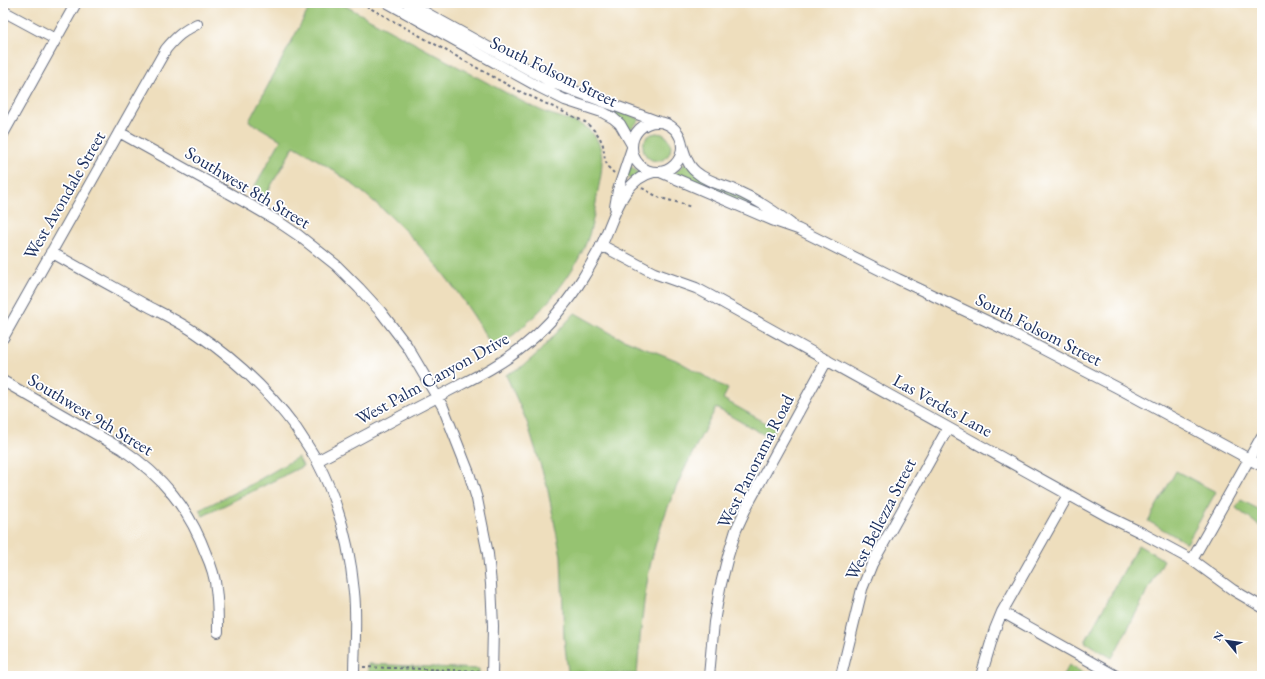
<svg xmlns="http://www.w3.org/2000/svg" width="1265" height="679" font-family="'EB Garamond',serif">
	<style>
		.green { fill: #96c371; stroke: #587968 }
		.lines { fill: none; stroke-linecap: round; stroke-linejoin: round }
		.minor-casing { stroke: #656c7f; stroke-width: 12 }
		.path { stroke: #656c7f; stroke-width: 2; stroke-dasharray: 3 3; stroke-linecap: butt }
		.minor { stroke: #fff; stroke-width: 10 }
		.labels { text-anchor: middle; dominant-baseline: central; stroke-width: 3.5; stroke-linejoin: round; paint-order: stroke }
		.street-label { font-size: 18px; fill: #1b2f5e; stroke: #fff }
	</style>
	<rect width="100%" height="100%" fill="#fff"/>
	<filter id="ink" filterUnits="userSpaceOnUse"><feTurbulence type="fractalNoise" baseFrequency=".025" numOctaves="2"/><feDisplacementMap in="SourceGraphic" scale="8" xChannelSelector="R" yChannelSelector="G"/><feConvolveMatrix kernelMatrix="1 2 1 2 8 2 1 2 1" color-interpolation-filters="sRGB"/></filter>
	<filter id="wash" filterUnits="userSpaceOnUse"><feTurbulence type="fractalNoise" baseFrequency=".012" numOctaves="4" result="noise"/><feDisplacementMap in="SourceGraphic" scale="16" xChannelSelector="R" yChannelSelector="G"/><feGaussianBlur stdDeviation="0.9" result="paint"/><feColorMatrix in="noise" values="0 0 0 0 0 0 0 0 0 0 0 0 0 0 0 0 0 1.4 0 .05"/><feComposite in="paint" operator="in"/></filter>
	<g filter="url(#wash)">
		<rect width="100%" height="100%" fill="#eedebd"/>
		<path class="green" d="M312 3H340L525 103C532 106 539 110 547 113 561 118 584 122 593 134 606 149 602 172 598 190 595 209 592 231 584 248 564 290 531 323 494 350 485 335 477 320 467 306 423 241 363 184 294 146L264 198 252 191 281 140 249 121Z
			M393 3H400L534 77 640 119C637 123 632 127 629 131L582 102 549 87Z
			M643 147a14 14 0 1 1 28 0a14 14 0 1 1-28 0Z
			M685 163 748 200 774 217 674 174Z
			M630 166 639 173 632 179 627 176Z
			M575 313 616 336 676 360 728 389 723 399 775 428 770 438 716 408C690 457 663 507 651 562 643 599 640 637 637 674L568 672 564 638 561 556 547 486 527 422 506 375 523 366 539 352Z
			M298 457 303 466 203 516 199 510 250 485Z
			M1176 471 1216 492 1187 543 1148 521Z
			M1241 500 1262 511V528L1236 508Z
			M1138 545 1164 560 1112 658 1085 642Z
			M368 664 479 669V675L368 672Z
			M1069 665 1089 676H1062Z"/>
	</g>
	<g filter="url(#ink)">
		<g class="lines">
			<g class="minor-casing">
				<path id="minor" d="M388 3 539 87 565 100 602 112 613 118 620 124 632 145
					M408 3 553 83 659 122
					M3 11 55 39
					M632 147a25 25 0 1 1 50 0a25 25 0 1 1-50 0Z
					M119 132 252 206 276 220 298 235 336 265 359 288 381 312 407 346 443 407 469 473 477 499 488 554 491 584 493 626 492 676
					M3 134 76 3
					M682 145C685 155 688 166 696 172 706 181 720 184 733 189 754 198 773 210 791 224
					M660 172 772 220 798 229 898 279 1006 330 1118 388 1262 466
					M615 207 618 190 632 148
					M601 245 654 273 696 288 711 296 1107 516 1140 532 1192 560 1233 590 1262 607
					M51 252C82 270 114 287 146 305 163 314 180 322 196 333 235 359 268 390 296 428 303 439 311 450 317 461 338 501 350 547 354 592 357 620 354 648 354 676
					M3 338 166 49C176 37 183 31 197 24
					M3 381 122 449C162 476 189 508 206 554 211 565 215 577 216 589 218 603 218 618 218 632
					M317 461C355 441 393 420 432 400 451 389 471 380 490 369 518 353 544 331 563 306 578 288 589 268 600 248 614 221 620 180 654 172
					M1192 560 1262 436
					M1002 612 1116 676
					M709 676 714 622 720 588 728 556 736 530 748 504 827 360
					M841 676 862 589 872 564 948 428
					M981 676 995 629 1002 612 1068 495"/>
			</g>
			<path class="path" d="M361 3 515 89 585 122 596 132 600 138 603 145 605 160 608 167 614 173
				M642 188 660 198 680 203 691 207
				M363 667 483 671"/>
			<use href="#minor" class="minor"/>
		</g>
	</g>
	<g class="labels">
		<g class="street-label">
			<text transform="translate(554 71) rotate(26)">South Folsom Street</text>
			<text transform="translate(248 187) rotate(31)">Southwest 8th Street</text>
			<text transform="translate(64 195) rotate(-60)">West Avondale Street</text>
			<text transform="translate(1039 329) rotate(27)">South Folsom Street</text>
			<text transform="translate(432 378) rotate(-29)">West Palm Canyon Drive</text>
			<text transform="translate(943 405) rotate(29)">Las Verdes Lane</text>
			<text transform="translate(91 414) rotate(31)">Southwest 9th Street</text>
			<text transform="translate(755 461) rotate(-63)">West Panorama Road</text>
			<text transform="translate(880 519) rotate(-63)">West Bellezza Street</text>
		</g>
	</g>
	<rect width="1265" height="679" fill="none" stroke="#fff" stroke-width="16"/>
	<g transform="translate(1227 641) rotate(299)" stroke="#ffffff" stroke-width="3" paint-order="stroke">
	<path d="M0-3L7 15L0 10L-7 15Z" fill="#1b2f5e"/>
	<text y="-6" font-size="11" font-weight="bold" text-anchor="middle" fill="#1b2f5e">N</text>
	</g>
</svg>
